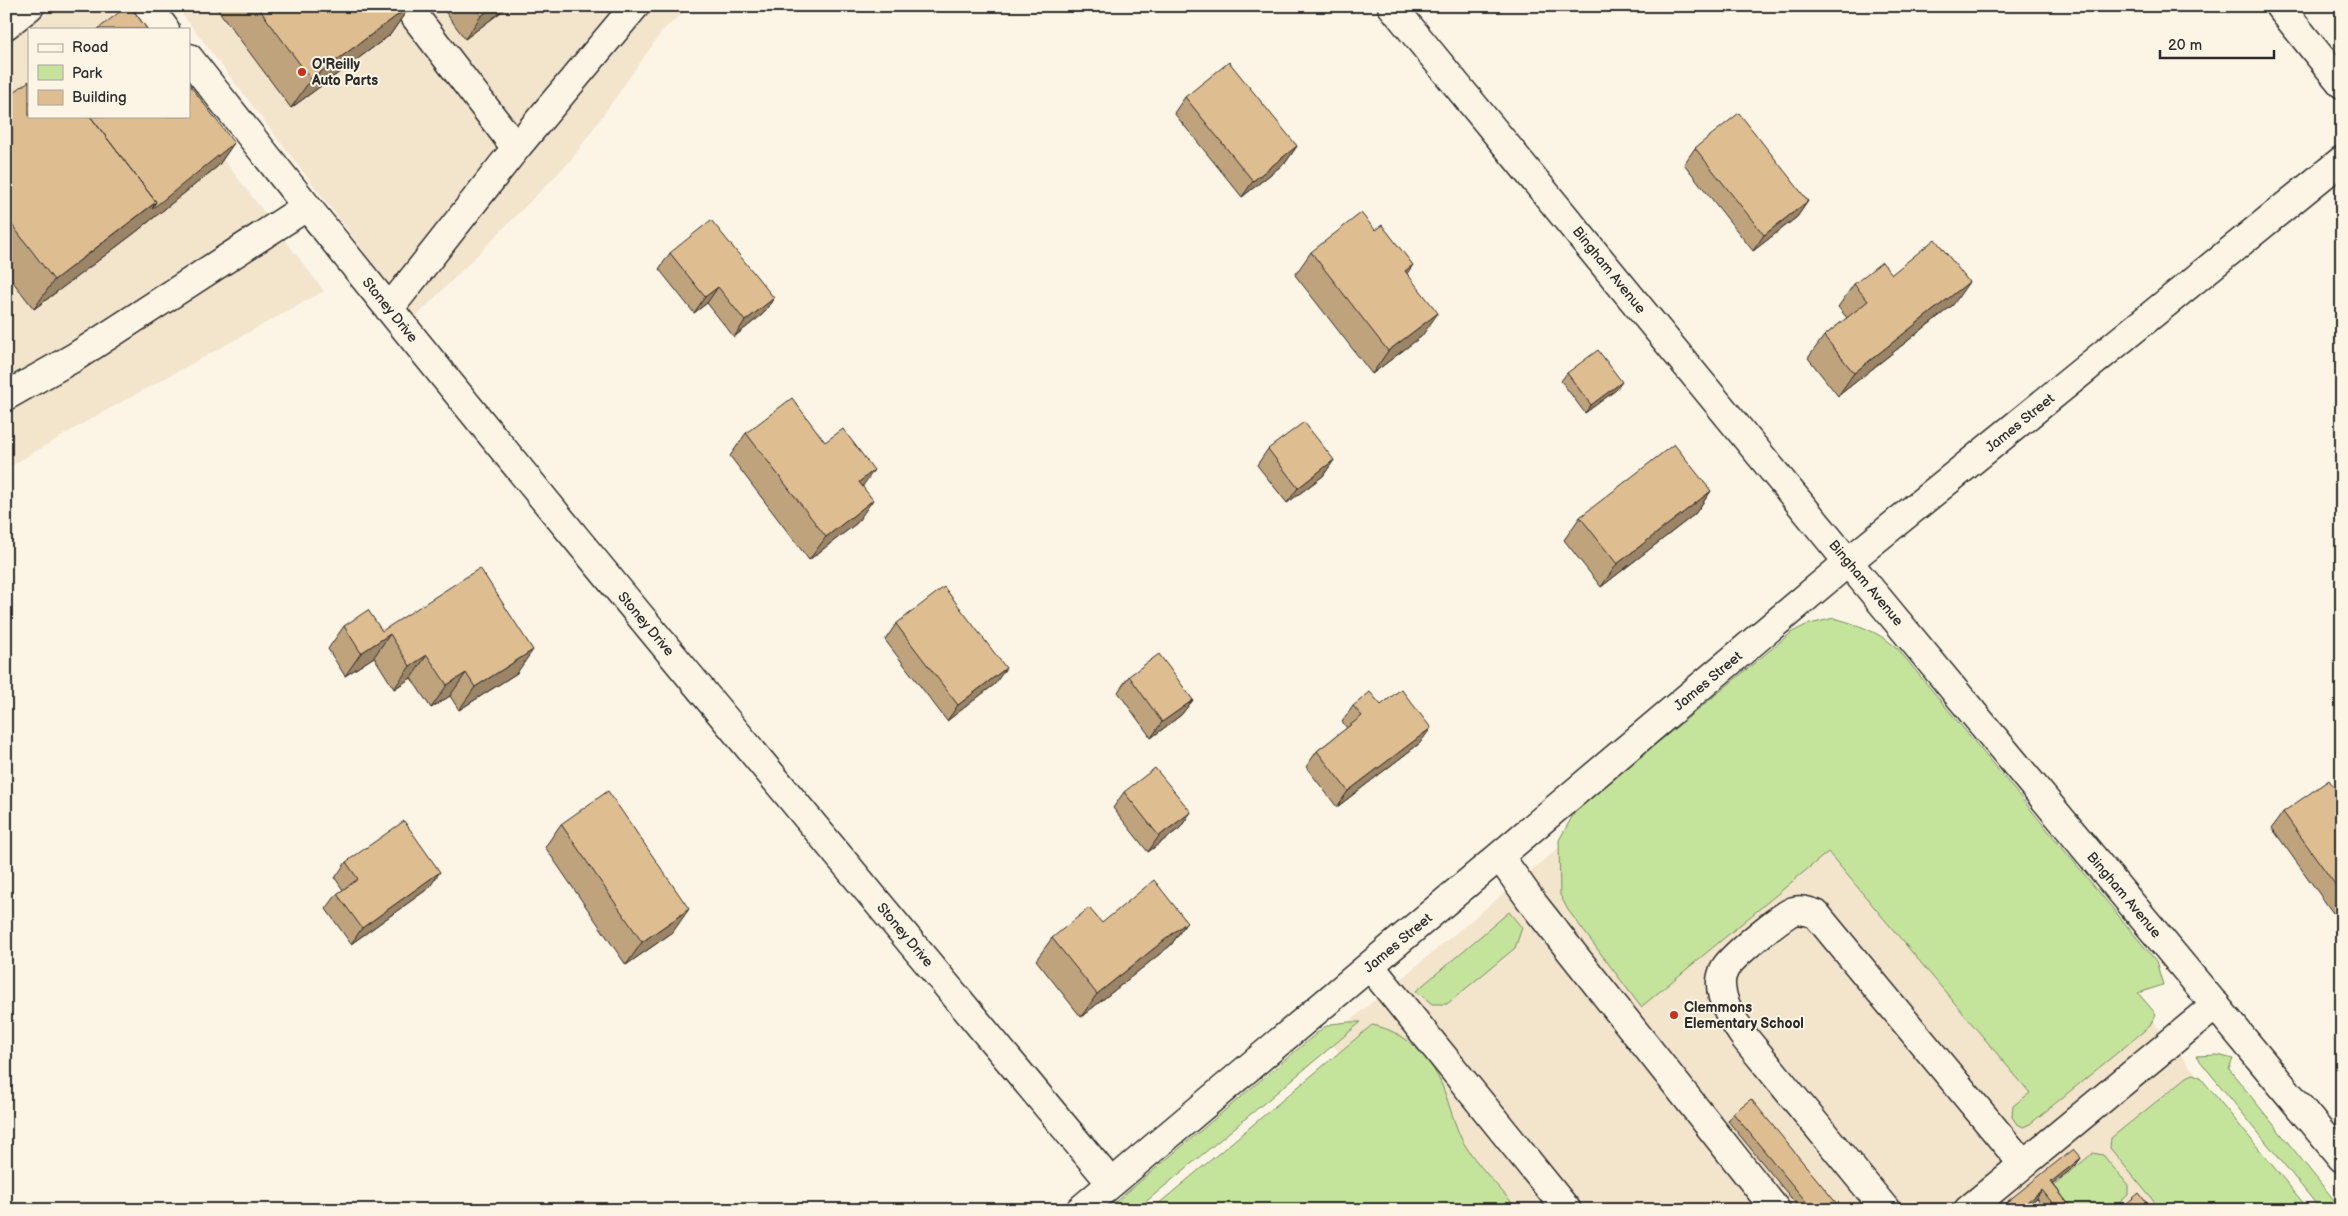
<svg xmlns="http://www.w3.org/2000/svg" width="2348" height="1216" font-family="'Balsamiq Sans',sans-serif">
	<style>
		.built { fill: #f3e4cc }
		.green { fill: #c4e49c; stroke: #788864 }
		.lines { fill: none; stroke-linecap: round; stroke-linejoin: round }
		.minor-casing { stroke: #2b2b2b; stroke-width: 31 }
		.minor { stroke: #fcf5e5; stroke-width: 28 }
		.wall { fill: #bfa37d; stroke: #2b2b2b }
		.shaded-wall { fill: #9b8566; stroke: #2b2b2b }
		.building { fill: #debe91; stroke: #2b2b2b }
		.poi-dot { fill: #c8321e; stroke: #fcf5e5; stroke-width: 2 }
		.labels { text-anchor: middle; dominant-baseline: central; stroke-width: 4; stroke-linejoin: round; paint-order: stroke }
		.poi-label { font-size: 14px; font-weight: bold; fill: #2b2b2b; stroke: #fcf5e5; text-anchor: start }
		.street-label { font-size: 14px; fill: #2b2b2b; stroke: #fcf5e5 }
	</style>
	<rect width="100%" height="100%" fill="#fcf5e5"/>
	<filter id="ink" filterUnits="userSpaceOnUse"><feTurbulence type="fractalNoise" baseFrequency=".02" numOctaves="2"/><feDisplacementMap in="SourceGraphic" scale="10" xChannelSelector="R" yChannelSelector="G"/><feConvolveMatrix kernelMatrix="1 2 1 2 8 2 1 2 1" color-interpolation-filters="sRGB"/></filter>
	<g filter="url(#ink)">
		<path class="built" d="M6 6H107L124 29H29V116H189V114L324 291 89 420 6 469Z
			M176 6H692L663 30 572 159 415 318Z
			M1827 821 2142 1008 2308 1210H1470L1328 1039 1567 841Z"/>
		<path class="green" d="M1834 618C1859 625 1877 631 1897 648L2156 961 2163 985 2138 993 2156 1014 2150 1026 2030 1124 2023 1127 2016 1123 2012 1117 2013 1106 2030 1093 1828 852 1641 1007 1568 910 1560 895 1559 840 1576 810 1792 632 1806 625Z
			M1509 912 1522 928 1515 948 1447 1004H1432L1416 991Z
			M1349 1022H1361L1136 1210H1106L1323 1028 1331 1024Z
			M1372 1025C1405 1031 1431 1057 1443 1088 1450 1106 1454 1124 1463 1142 1475 1163 1502 1190 1518 1210H1151Z
			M2218 1055 2233 1059 2229 1069 2342 1210H2321L2196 1056Z
			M2193 1074 2200 1077 2309 1210H2161L2110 1148 2111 1138 2187 1077Z
			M2093 1153 2103 1155 2128 1185V1195L2111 1210H2069L2051 1188Z"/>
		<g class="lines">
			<g class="minor-casing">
				<path id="minor" d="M148 6 165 29
					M1392 6 1848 562 2342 1158
					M2279 6 2342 84
					M6 25 30 6
					M189 58C489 439 801 810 1111 1183
					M516 148 635 6
					M389 309 516 148 407 6
					M6 396 75 357 306 207
					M1500 857 1535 906 1776 1210
					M1370 966 1567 1210
					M1080 1210 1848 562 2342 160
					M1886 1210 1745 1038C1735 1023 1720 1002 1721 982 1721 977 1723 972 1725 968 1733 956 1781 915 1794 911 1802 909 1809 912 1816 914L2023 1164
					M1968 1210 2216 1005"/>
			</g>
			<use href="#minor" class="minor"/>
		</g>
		<path class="wall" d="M215 6H410L390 35 291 108Z
			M441 6H509L465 39Z
			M1185 97 1297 146 1286 162 1242 197 1174 113Z
			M6 98 234 143 218 166 136 232 34 309 6 273Z
			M1695 148 1808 201 1797 217 1753 251 1684 164Z
			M1311 252 1407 273 1422 336 1372 374 1295 275Z
			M670 253 774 298 763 314 734 337 707 303 694 313 659 269Z
			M1892 274 1953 305 1838 396 1808 358 1824 336 1847 318 1838 307 1854 284Z
			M1567 373 1616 390 1585 413 1561 381Z
			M746 433 825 442 863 486 857 523 809 560 730 456Z
			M1268 449 1334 460 1323 476 1287 503 1257 465Z
			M1711 491 1695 514 1601 587 1564 540 1580 517Z
			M896 624 995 684 947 721 885 640Z
			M344 626 382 631 517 673 459 710 450 696 431 708 411 678 394 689 374 657 345 676 328 649Z
			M1129 676 1193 700 1181 715 1151 738 1118 692Z
			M1381 705 1420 743 1337 807 1306 767 1317 751 1347 728 1342 722 1353 706Z
			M1124 792 1191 812 1180 828 1148 852 1113 808Z
			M2342 798V907L2333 913 2272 828 2283 812Z
			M561 824 673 932 626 965 545 847Z
			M346 862 429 888 351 944 326 909 337 894 343 890 335 878Z
			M1187 922 1171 945 1081 1017 1036 960 1052 938 1102 923Z
			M1733 1113 1842 1210H1801L1728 1121Z
			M2081 1158 2075 1166 2053 1184 2073 1210H2046L2036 1198 2022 1210H1999L2003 1205Z"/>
		<path class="shaded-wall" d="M410 6 390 35 291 108 311 79Z
			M495 6H509L465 39 481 16Z
			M234 143 218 166 136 232 34 309 54 280Z
			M1297 146 1286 162 1242 197 1253 181Z
			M1808 201 1797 217 1753 251 1764 235Z
			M1413 265 1397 288 1405 271Z
			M1969 282 1953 305 1838 396 1854 373Z
			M718 287 707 303 694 313 705 297Z
			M774 298 763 314 734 337 745 321Z
			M1438 313 1422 336 1372 374 1388 351Z
			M1622 382 1616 390 1585 413 1591 405Z
			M1334 460 1323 476 1287 503 1298 488Z
			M874 470 858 493 859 482Z
			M1711 491 1695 514 1601 587 1617 564Z
			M873 500 857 523 809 560 826 537Z
			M390 634 374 657 345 676 361 653Z
			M533 650 517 673 459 710 475 687Z
			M427 655 411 678 394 689 410 666Z
			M1006 668 995 684 947 721 958 705Z
			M466 673 450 696 431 708 447 685Z
			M1193 700 1181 715 1151 738 1162 722Z
			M1431 728 1420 743 1337 807 1348 791Z
			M1191 812 1180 828 1148 852 1159 836Z
			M440 872 429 888 351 944 362 928Z
			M2342 900V907L2333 913Z
			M689 909 673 932 626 965 642 942Z
			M1187 922 1171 945 1081 1017 1097 994Z
			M2081 1158 2075 1166 2046 1190 2051 1182Z
			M2042 1190 2036 1198 2022 1210H2017Z"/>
		<path class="building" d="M127 6H130L147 29H98Z
			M257 6H410L311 79Z
			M474 6H495L481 16Z
			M1229 62 1297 146 1253 181 1185 97Z
			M29 81V116H90L156 202 54 280 6 217V98Z
			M189 84 234 143 152 209 156 202 90 116H189Z
			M1739 113 1808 201 1764 235 1695 148Z
			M1361 213 1375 230 1382 225 1413 265 1405 271 1438 313 1388 351 1311 252Z
			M711 220 774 298 745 321 718 287 705 297 670 253Z
			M1935 239 1969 282 1854 373 1824 336 1868 301 1854 284 1882 262 1892 274Z
			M1598 350 1622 382 1591 405 1567 373Z
			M792 398 825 442 843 429 874 470 859 482 873 500 826 537 746 433Z
			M1304 422 1334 460 1298 488 1268 449Z
			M1674 444 1711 491 1617 564 1580 517Z
			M480 568 533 650 475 687 466 673 447 685 427 655 410 666 390 634 361 653 344 626 368 610 382 631Z
			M944 587 1006 668 958 705 896 624Z
			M1159 654 1193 700 1162 722 1129 676Z
			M1401 689 1431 728 1348 791 1317 751 1362 716 1353 706 1370 692 1381 705Z
			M1155 768 1191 812 1159 836 1124 792Z
			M2329 780 2342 798V894L2283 812Z
			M608 791 689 909 642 942 561 824Z
			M404 821 440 872 362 928 337 894 358 879 346 862Z
			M1154 880 1187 922 1097 994 1052 938 1089 908 1102 923Z
			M1751 1099 1842 1210H1813L1733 1113Z
			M2073 1149 2081 1158 2051 1182 2073 1210H2058L2042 1190 2017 1210H2006L2003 1205Z
			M2139 1193 2152 1210H2119Z"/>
	</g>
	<g class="poi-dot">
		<circle cx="302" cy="72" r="5"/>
		<circle cx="1674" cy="1015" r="5"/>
	</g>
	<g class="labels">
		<g class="poi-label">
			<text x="312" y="64">O'Reilly<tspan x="312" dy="16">Auto Parts</tspan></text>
			<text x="1684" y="1007">Clemmons<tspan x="1684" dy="16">Elementary School</tspan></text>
		</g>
		<g class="street-label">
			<text transform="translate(1609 270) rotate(51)">Bingham Avenue</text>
			<text transform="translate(390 310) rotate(51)">Stoney Drive</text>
			<text transform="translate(2020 423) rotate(-39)">James Street</text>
			<text transform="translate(1866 583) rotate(50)">Bingham Avenue</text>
			<text transform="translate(646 624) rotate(50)">Stoney Drive</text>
			<text transform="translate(1708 681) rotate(-40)">James Street</text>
			<text transform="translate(2124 895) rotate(50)">Bingham Avenue</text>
			<text transform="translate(905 935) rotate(50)">Stoney Drive</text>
			<text transform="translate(1398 943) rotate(-40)">James Street</text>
		</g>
	</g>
	<rect width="2348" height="1216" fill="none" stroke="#fcf5e5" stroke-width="25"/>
	<rect x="12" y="12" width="2323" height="1191" fill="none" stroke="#2b2b2b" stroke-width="2" filter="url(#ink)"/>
	<rect x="28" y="28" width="162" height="90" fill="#fcf5e5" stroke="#a8a49b"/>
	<rect x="38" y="44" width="25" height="8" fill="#fcf5e5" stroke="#a8a49b"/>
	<text x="72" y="52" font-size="15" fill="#2b2b2b">Road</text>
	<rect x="38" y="65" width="25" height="15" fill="#c4e49c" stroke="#a8a49b"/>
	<text x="72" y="78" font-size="15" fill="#2b2b2b">Park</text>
	<rect x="38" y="90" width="25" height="15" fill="#debe91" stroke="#a8a49b"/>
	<text x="72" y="102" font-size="15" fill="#2b2b2b">Building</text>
	<path d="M2160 50v8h114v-8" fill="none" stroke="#2b2b2b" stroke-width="2.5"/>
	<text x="2168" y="50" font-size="15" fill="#2b2b2b" stroke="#fcf5e5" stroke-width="4" paint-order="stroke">20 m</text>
</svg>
